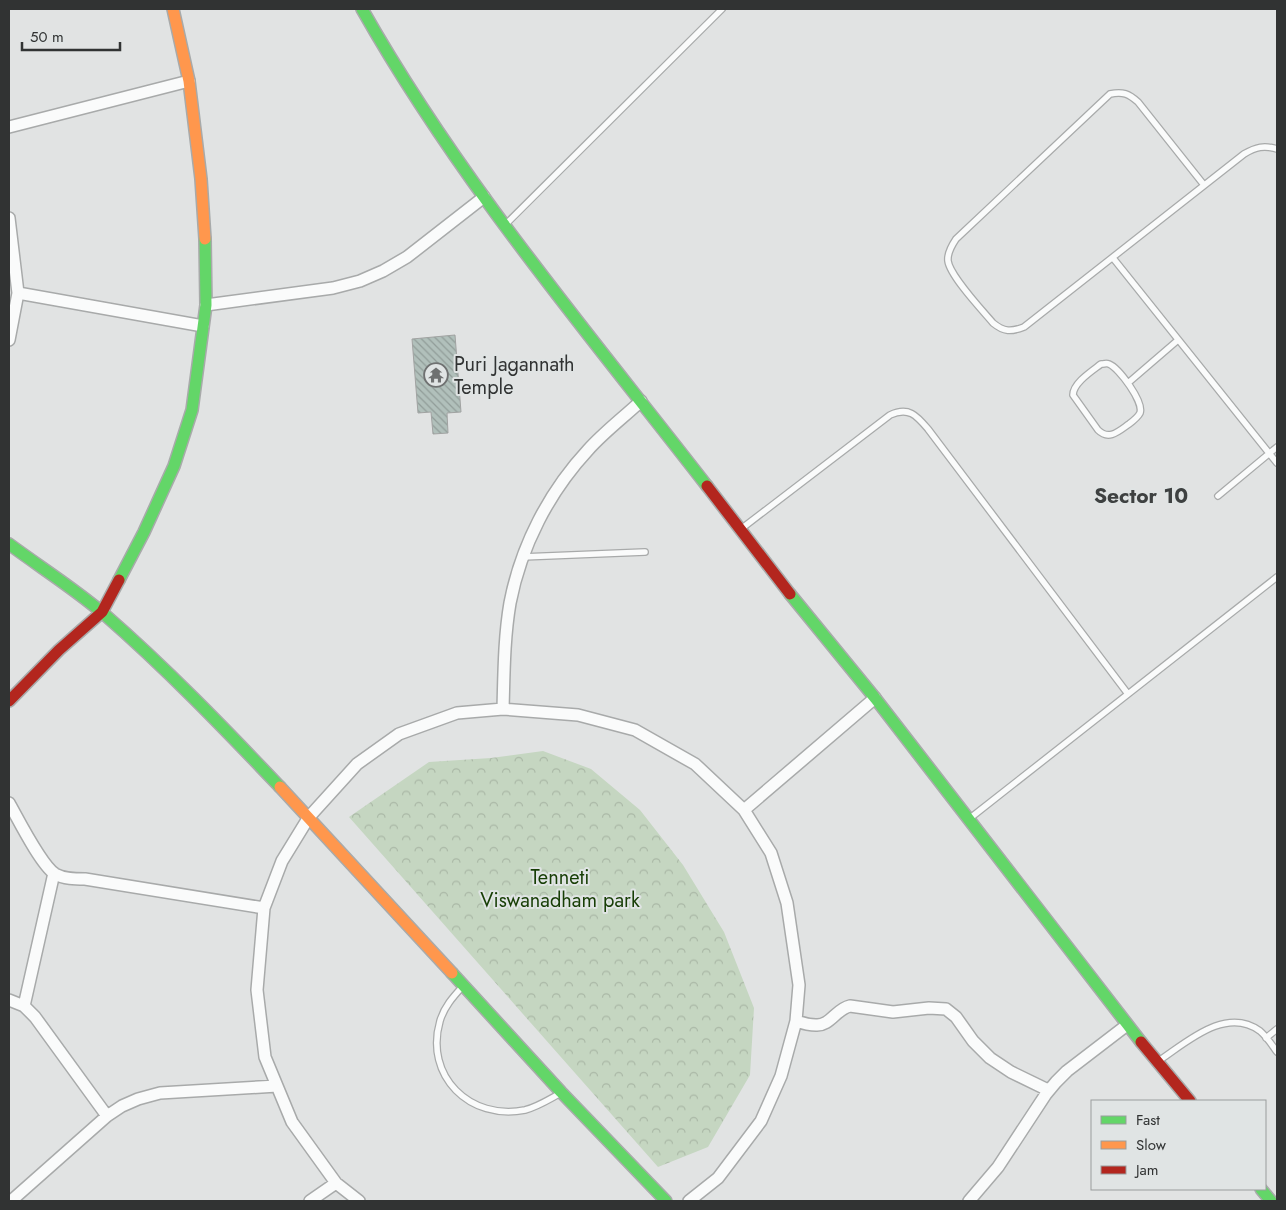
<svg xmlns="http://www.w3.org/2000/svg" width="1286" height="1210" font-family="Jost,sans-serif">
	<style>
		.park { fill: url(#park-crowns) }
		.building { fill: url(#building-back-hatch); stroke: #a1a3a2 }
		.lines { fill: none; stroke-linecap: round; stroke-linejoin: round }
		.lane-casing { stroke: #a8aaaa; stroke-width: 8 }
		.street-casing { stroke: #a8aaaa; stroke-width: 14 }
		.fast-casing { stroke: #a8aaaa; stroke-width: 14 }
		.slow-casing { stroke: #a8aaaa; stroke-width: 14 }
		.jam-casing { stroke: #a8aaaa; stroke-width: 14 }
		.lane { stroke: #fafbfb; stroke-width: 5.5 }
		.street { stroke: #fafbfb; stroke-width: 11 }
		.fast { stroke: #63d668; stroke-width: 11 }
		.slow { stroke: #ff974d; stroke-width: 11 }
		.jam { stroke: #b3261e; stroke-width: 11 }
		.labels { text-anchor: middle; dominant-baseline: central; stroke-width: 4; stroke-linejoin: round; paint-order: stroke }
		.poi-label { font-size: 20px; fill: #313333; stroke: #e0e4e4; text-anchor: start }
		.park-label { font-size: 20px; fill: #173e05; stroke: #e0e4e4 }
		.neighbourhood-label { font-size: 21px; font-weight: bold; fill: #3e4141; stroke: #e0e4e4 }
	</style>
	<defs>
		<pattern id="park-crowns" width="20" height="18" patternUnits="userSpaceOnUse" patternTransform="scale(1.25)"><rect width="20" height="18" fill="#c5d6c1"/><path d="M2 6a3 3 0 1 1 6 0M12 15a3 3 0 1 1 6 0" fill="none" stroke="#aab8a6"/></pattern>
		<pattern id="building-back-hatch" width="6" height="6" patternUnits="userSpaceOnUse" patternTransform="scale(1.25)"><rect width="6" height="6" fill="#b1c0bb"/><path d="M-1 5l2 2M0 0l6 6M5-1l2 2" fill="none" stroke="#919d99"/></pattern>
	</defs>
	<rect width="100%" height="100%" fill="#e1e3e3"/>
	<path class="park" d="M543 751 591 769 640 810 683 865 724 932 754 1008 750 1075 708 1147 658 1167 349 817 429 762 491 758Z"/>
	<path class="building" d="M455 335 461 412 447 413 448 433 433 434 431 412 418 413 412 339Z"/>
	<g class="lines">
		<g class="lane-casing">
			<path id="lane" d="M1204 185 1138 102C1129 94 1123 91 1110 94L956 239C952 245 947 253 948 261 950 276 982 310 993 323 1004 332 1011 332 1024 327L1244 154C1256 147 1264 145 1277 149
				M506 224 722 9
				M1113 258 1277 463
				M1101 364C1105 364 1106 363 1109 364 1119 368 1144 402 1140 413 1138 417 1133 421 1129 424 1119 431 1109 441 1098 430L1073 395C1073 383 1092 371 1101 364Z
				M1128 383 1178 340
				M1218 496 1277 447
				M741 529 890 415C909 406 917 416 928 429L1128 694
				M522 557 645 552
				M969 819 1277 577
				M463 986C453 997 444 1007 440 1021 424 1076 470 1121 525 1110 537 1107 548 1100 559 1094
				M1266 1038 1277 1029
				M1160 1060C1187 1042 1226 1006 1260 1031 1267 1037 1272 1045 1277 1052"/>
		</g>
		<g class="street-casing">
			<path id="street" d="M9 127 189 81
				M9 218 18 293 9 340
				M18 293 203 326
				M206 305 333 288 360 281 383 271 407 257 484 197
				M503 709C504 674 504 638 510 603 521 546 549 492 588 450 604 432 624 417 641 401
				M9 803C18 819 41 865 55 874 64 879 75 879 85 879L264 908
				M744 810 875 698
				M9 1000 24 1006 35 1017 107 1116
				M24 1006 54 873
				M796 1021C802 1023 809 1025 816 1025 830 1026 836 1009 850 1006L893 1012 929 1008 946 1009 956 1017 973 1041 990 1058 1011 1072 1048 1090
				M11 1201 107 1116 122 1106 138 1099 160 1093 277 1086
				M310 1201 336 1183
				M359 1201 336 1183 292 1122 265 1057 257 990 264 908 282 861 309 817 357 764 399 734 457 713 503 709 578 715 635 730 695 764 744 810 771 853 787 903 799 985 796 1021 781 1076 761 1121 718 1178 689 1201
				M969 1201 998 1167 1046 1094 1056 1082 1067 1071 1127 1025"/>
		</g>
		<g class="fast-casing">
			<path id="fast" d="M362 9C460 182 586 330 707 486
				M9 544C40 567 75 589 104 614 166 668 223 727 280 787
				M119 580 144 532 174 466 192 410 206 305 205 239
				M790 594 875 698 1141 1042
				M452 973 561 1092 666 1201
				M1261 1189 1271 1201"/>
		</g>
		<g class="slow-casing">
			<path id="slow" d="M173 9 189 81 201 179 205 239
				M280 787 452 973"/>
		</g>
		<g class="jam-casing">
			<path id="jam" d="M707 486 790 594
				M9 701 59 650 102 612 119 580
				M1141 1042 1190 1101"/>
		</g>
		<use href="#lane" class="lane"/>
		<use href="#street" class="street"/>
		<use href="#fast" class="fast"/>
		<use href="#slow" class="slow"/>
		<use href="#jam" class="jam"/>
	</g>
	<defs>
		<g id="temple-ring" transform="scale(1.25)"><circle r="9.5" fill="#e0e4e4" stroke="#6f7171" stroke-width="1.5"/><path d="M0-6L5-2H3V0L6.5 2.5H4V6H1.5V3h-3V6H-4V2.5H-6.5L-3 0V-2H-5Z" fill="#6f7171"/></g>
	</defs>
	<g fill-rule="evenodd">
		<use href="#temple-ring" x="436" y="375"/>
	</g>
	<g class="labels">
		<g class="poi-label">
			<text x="454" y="364">Puri Jagannath<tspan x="454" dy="23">Temple</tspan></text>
		</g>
		<g class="park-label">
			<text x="560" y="877">Tenneti<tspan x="560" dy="23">Viswanadham park</tspan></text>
		</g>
		<g class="neighbourhood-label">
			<text x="1141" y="496">Sector 10</text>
		</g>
	</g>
	<rect width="1286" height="1210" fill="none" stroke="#313333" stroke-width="20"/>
	<rect x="1091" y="1100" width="175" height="90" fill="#e0e4e4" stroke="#9a9d9d"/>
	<rect x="1101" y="1116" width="25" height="8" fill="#63d668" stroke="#9a9d9d"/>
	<text x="1136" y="1125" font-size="15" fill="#313333">Fast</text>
	<rect x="1101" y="1141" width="25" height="8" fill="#ff974d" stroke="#9a9d9d"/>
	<text x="1136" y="1150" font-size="15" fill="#313333">Slow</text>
	<rect x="1101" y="1166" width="25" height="8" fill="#b3261e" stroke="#9a9d9d"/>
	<text x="1136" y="1175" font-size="15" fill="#313333">Jam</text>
	<path d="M22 42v8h98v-8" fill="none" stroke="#313333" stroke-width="2.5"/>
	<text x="30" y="42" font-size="15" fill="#313333" stroke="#e0e4e4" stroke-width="4" paint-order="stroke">50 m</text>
</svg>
